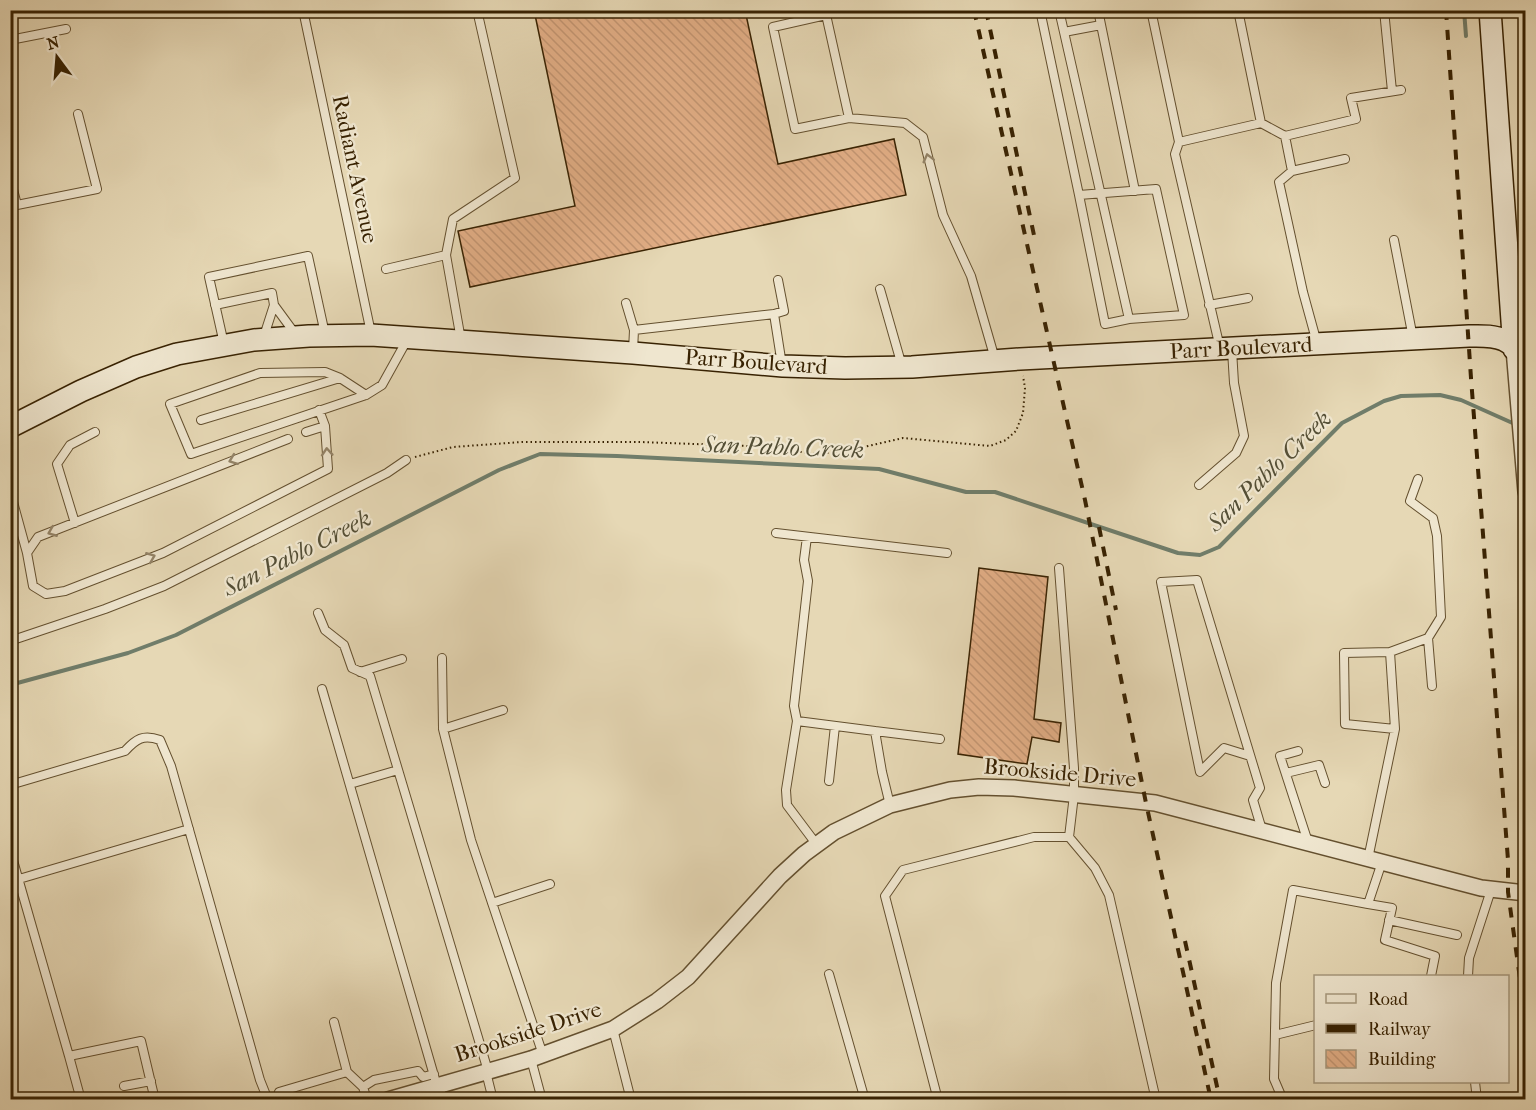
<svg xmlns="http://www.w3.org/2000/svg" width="1536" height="1110" font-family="'IM FELL French Canon',serif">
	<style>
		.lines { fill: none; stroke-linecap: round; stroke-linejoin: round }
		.stream { stroke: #707d6a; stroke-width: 4 }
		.building { fill: url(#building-back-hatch); stroke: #382202; stroke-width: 1.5 }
		.lane-casing { stroke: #64502f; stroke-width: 10 }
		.street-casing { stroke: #64502f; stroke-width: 18 }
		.secondary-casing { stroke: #382202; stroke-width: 24 }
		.path { stroke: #382202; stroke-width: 2; stroke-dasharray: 1.5 3; stroke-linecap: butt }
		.lane { stroke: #efe6cf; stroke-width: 8 }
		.street { stroke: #efe6cf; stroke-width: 15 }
		.secondary { stroke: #efe6cf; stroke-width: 21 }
		.rail { stroke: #382202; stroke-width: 4; stroke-dasharray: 10 10; stroke-linecap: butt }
		.oneway { stroke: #948468 }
		.labels { text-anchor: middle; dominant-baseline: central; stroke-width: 4.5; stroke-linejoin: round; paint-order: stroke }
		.street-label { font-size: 22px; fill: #382202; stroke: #efe6cf }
		.water-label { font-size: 24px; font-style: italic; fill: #544f36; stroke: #efe6cf }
	</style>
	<defs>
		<pattern id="building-back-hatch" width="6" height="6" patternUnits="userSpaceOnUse" patternTransform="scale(1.5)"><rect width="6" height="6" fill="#e3af87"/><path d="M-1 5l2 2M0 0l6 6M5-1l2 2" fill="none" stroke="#c49673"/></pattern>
	</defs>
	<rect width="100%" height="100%" fill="#e6d8b5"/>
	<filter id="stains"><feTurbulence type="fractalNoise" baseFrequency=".00333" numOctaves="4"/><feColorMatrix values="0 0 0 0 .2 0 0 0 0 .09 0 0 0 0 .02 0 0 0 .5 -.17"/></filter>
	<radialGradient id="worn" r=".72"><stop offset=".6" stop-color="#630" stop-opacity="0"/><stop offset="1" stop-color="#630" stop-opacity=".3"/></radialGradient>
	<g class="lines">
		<path class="stream" d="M1464 10 1466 36
			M10 685 128 653 176 635 499 470 540 454 617 456 879 469 966 492H995L1178 553 1200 555 1219 547 1342 423 1384 401 1401 396 1440 395 1461 400 1517 425"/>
	</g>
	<path class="building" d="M534 10H745L778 164 894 139 906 195 470 287 458 231 575 206Z
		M979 568 1048 577 1034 719 1061 723 1059 742 1032 737 1027 764 958 754Z"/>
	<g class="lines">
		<g class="lane-casing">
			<path id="lane" d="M303 10 371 333
				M825 10 849 118 905 123 923 137 943 215 971 276 995 359
				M1040 10 1079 195
				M1059 10 1064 32 1129 319 1184 315 1156 189 1079 195 1105 324 1129 319
				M1098 10 1135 191
				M1151 10 1179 142
				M1238 10 1261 123
				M1384 10 1392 91
				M826 15 773 27 795 129 849 118
				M1064 32 1101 25
				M10 40 66 29
				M1285 136 1292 171 1279 182 1303 292 1317 343
				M1292 171 1345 159
				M10 178 17 205 10 207
				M17 205 97 189 78 114
				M1394 240 1413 338
				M386 269 446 255
				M880 289 902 366
				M626 303 634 330 633 351
				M215 305 272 293 274 305 264 336
				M274 305 296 335
				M1209 305 1248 298
				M774 314 784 311 778 280
				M634 330 774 314 782 365
				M461 340 446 255 453 219 515 178 477 10
				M224 344 209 277 308 256 325 334
				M1220 348 1175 154 1179 142 1261 123 1285 136 1356 119 1351 98 1401 90
				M366 395 340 378 325 372 260 373 170 404 191 454 366 395 382 385 407 340
				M201 420 340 378
				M306 432 325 426
				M288 439 38 537 27 553 33 586 46 594 65 591 163 553 328 469 325 426 319 410
				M1199 485 1236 453 1244 436 1234 383 1232 350
				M10 491 27 553
				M75 523 57 464 70 445 95 432
				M776 533 947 553
				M1059 568 1074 768V795L1069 837 1095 868 1109 895 1156 1100
				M318 613 325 630 344 645 352 668 370 676 488 1071
				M1428 638 1432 686
				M10 641 105 609 164 586 387 473 406 460
				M1390 652 1344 653 1345 724 1395 729
				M442 658 443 729 471 840 543 1055
				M360 672 402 659
				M322 689 437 1086
				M797 721 794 706 808 581 804 560 807 537
				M443 729 503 710
				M875 731 940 739
				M1298 751 1280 756 1308 842
				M1250 756 1224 748 1200 772 1161 582 1197 580 1260 788 1253 800 1262 830
				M1286 773 1319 765 1325 783
				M829 781 835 726
				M350 784 398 770
				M10 785 125 751C136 739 143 734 160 740L171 766 260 1080 268 1100
				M817 845 787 805 786 790 797 721 875 731 882 772 890 805
				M10 850 69 1056
				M1368 859 1395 729 1390 652 1428 638 1441 617 1437 536 1433 518 1410 501 1418 479
				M1382 862 1368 904 1392 908 1385 940 1435 956 1431 976
				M19 879 189 829
				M492 903 550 884
				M1389 920 1457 935
				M829 974 865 1100
				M1468 976 1469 958 1491 890
				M334 1022 347 1072 363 1087
				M613 1029 631 1100
				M1275 1035 1316 1025
				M531 1059 542 1100
				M486 1072 493 1100
				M1475 1082 1477 1100
				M439 1085 443 1100
				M124 1086 151 1081
				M81 1100 69 1056 141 1041 155 1100
				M276 1100 279 1092 347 1072
				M367 1100 363 1087 374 1080 418 1071 423 1077 434 1074
				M938 1100 885 896 903 870 1034 837H1069
				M1283 1100 1274 1079 1276 983 1293 890 1368 904"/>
		</g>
		<g class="street-casing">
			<path id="street" d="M1514 349 1526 492
				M388 1100 531 1059 613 1029 657 1001 688 977 780 876 804 854 834 832 890 805 950 790 979 787 1014 788 1155 803 1481 888 1526 893"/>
		</g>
		<g class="secondary-casing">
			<path id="secondary" d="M1490 10 1514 349
				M10 427 81 391 136 367 177 354 254 340 309 336 371 335 633 353 783 366 845 368 912 367 1020 359 1469 336C1480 336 1493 335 1504 340 1512 344 1517 350 1526 353"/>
		</g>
		<path class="path" d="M415 457 453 447 522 442H641L747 446 819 454 851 450 903 438 990 446 1006 440 1016 431 1023 413 1025 388 1023 376"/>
		<use href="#lane" class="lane"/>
		<use href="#street" class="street"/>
		<use href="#secondary" class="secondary"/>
		<path class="rail" d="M974 10 1085 500 1146 803 1211 1100
			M986 10 1035 240
			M1446 10 1471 378 1508 860V892L1526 1022
			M1099 527 1116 610
			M1185 941 1220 1100"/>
	</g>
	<defs><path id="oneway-chevron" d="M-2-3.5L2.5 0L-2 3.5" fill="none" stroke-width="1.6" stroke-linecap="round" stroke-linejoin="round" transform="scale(1.5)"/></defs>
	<g class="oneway">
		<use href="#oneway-chevron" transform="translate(928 158) rotate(-104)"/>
		<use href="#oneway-chevron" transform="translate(327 452) rotate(-94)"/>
		<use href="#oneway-chevron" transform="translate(233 460) rotate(159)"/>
		<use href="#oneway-chevron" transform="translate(52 532) rotate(158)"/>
		<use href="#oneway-chevron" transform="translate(151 557) rotate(-22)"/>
	</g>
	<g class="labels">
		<g class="street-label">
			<text transform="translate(355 169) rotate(78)">Radiant Avenue</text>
			<text transform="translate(1241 348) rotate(-3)">Parr Boulevard</text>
			<text transform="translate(756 362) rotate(4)">Parr Boulevard</text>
			<text transform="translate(1060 773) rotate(5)">Brookside Drive</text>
			<text transform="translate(528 1032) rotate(-18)">Brookside Drive</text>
		</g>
		<g class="water-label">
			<text transform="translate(783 447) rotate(2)">San Pablo Creek</text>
			<text transform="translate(1269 471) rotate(-44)">San Pablo Creek</text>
			<text transform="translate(297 553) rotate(-27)">San Pablo Creek</text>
		</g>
	</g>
	<rect width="1536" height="1110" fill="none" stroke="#e6d8b5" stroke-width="36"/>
	<rect x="12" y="12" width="1512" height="1086" fill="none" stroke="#382202" stroke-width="3"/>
	<rect x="18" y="18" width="1500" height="1074" fill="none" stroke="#382202" stroke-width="1.5"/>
	<rect x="1314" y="975" width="195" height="108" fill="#efe6cf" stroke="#a6987d" stroke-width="1.5"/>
	<rect x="1326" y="994" width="30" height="9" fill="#efe6cf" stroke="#a6987d" stroke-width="1.5"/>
	<text x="1368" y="1005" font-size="18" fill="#382202">Road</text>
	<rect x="1326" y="1024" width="30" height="9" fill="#382202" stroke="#a6987d" stroke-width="1.5"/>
	<text x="1368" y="1035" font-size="18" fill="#382202">Railway</text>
	<rect x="1326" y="1050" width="30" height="18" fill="url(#building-back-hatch)" stroke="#a6987d" stroke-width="1.5"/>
	<text x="1368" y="1065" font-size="18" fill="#382202">Building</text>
	<g transform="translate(57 57) rotate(344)" stroke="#efe6cf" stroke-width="4.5" paint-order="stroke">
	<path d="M0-4.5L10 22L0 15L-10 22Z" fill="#382202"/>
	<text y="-9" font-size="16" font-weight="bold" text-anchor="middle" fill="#382202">N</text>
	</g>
	<rect width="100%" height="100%" filter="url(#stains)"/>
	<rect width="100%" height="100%" fill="url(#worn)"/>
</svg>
